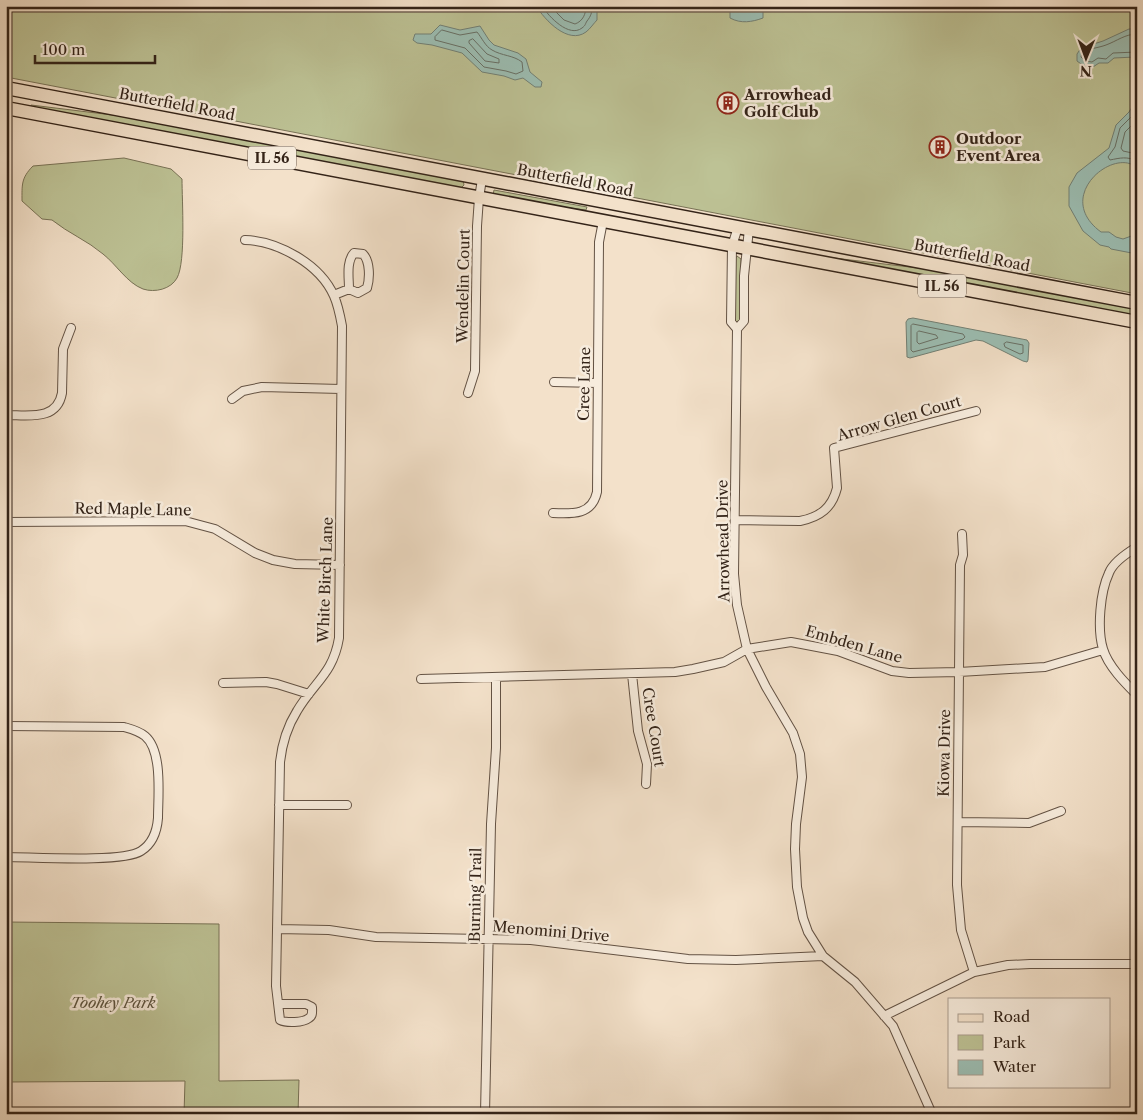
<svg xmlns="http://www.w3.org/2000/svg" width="1143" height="1120" font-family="'Libre Caslon Text',serif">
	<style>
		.green { fill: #bdc295; stroke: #787256 }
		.water { fill: #9cbeb3; stroke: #728075 }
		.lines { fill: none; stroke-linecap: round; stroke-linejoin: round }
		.shore { stroke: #687066; stroke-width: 1 }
		.street-casing { stroke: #635244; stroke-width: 10 }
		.primary-casing { stroke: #332318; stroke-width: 15 }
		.street { stroke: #f7ecdd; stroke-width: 8 }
		.primary { stroke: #f3e1ca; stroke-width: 12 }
		.labels { text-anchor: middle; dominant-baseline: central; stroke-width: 5; stroke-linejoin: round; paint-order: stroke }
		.shield { fill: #f7ecdd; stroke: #6e5f53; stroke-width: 1 }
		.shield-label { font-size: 14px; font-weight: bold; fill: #332318 }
		.poi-label { font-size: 15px; font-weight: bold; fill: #332318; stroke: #f7ecdd; text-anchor: start }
		.street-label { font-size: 15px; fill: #332318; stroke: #f7ecdd }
		.park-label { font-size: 15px; font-style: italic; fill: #5c533e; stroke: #f7ecdd }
	</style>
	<rect width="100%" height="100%" fill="#f3e1ca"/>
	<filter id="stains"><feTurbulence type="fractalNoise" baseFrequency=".004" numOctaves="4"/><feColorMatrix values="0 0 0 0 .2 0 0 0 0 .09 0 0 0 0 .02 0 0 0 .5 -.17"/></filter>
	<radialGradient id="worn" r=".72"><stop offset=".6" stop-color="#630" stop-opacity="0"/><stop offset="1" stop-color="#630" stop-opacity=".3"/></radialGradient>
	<path class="green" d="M6 6H1137V294L6 77Z
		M31 105 145 119 463 180 464 185 461 188 31 108Z
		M124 158 171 169 182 179C182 200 186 262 177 278 171 289 155 293 143 289 127 283 116 264 103 254 88 241 68 233 52 220L42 219 22 201C22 185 21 178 33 166Z
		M494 190 587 207 586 210 538 204 493 195Z
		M737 256 741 259 740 324 735 323V259Z
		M834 258 943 271 1137 308V318L833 260Z
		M6 922 219 924V1081L299 1080 298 1114H184L185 1081 6 1082Z"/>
	<path class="water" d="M536 6H597V20C594 23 590 29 586 32 568 45 545 20 536 6Z
		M737 6H763V18C752 22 741 24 730 18V12Z
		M440 25 460 30 480 26 489 40 494 45 518 53 526 59 530 72 542 82 541 87H535L523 78 515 80 504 76 482 72 462 53 432 45 417 43 413 40 415 34H431Z
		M1129 29H1137V56L1135 57 1114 58 1108 63H1099L1093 67 1084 66 1077 61V54L1081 48 1103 41Z
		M1137 99V168C1115 146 1052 196 1101 232H1109L1116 237 1123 239 1137 234V254L1111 249 1109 247 1100 245 1083 231 1069 206V187L1077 173 1109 148 1116 125 1129 112Z
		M913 318 1027 340 1029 343 1028 360 1027 362 1023 361 983 341 976 340 910 358 907 357 906 322 908 319Z"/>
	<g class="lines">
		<path class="shore" d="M542 6C549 17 569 38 582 28 586 25 585 24 587 21 591 16 592 13 592 6
			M550 6 564 20 575 24C583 21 586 14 586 6
			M442 30 460 35 477 32C482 38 485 46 492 50 502 56 513 55 522 62L523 71 516 74 506 71 484 67 465 48 435 40V37Z
			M1137 34C1125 34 1117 41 1106 45 1098 48 1090 48 1082 53L1081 57 1085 61 1092 62 1098 58 1106 59 1113 53 1137 52
			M473 39 487 54 499 59V63L485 61 469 43V41Z
			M1137 108 1132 116 1120 128 1115 147 1108 157 1110 160C1120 158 1127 156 1137 161
			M1137 120 1125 132 1121 148 1123 151 1137 154
			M913 324 963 334 965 337 963 339 913 352 911 350V326Z
			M919 331 936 335 938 338 919 344 917 342V333Z
			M1007 342 1023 345V353L1020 354 1005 347 1004 344Z"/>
		<g class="street-casing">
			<path id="street" d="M749 229 744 276V321L737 329 734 574 737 605 747 649 766 687 793 733 800 754 802 777 796 824 795 849 797 887 803 918 808 932 823 956 855 982 893 1026 932 1114
				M245 240C278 241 320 264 334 296 338 305 340 315 342 326L339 638C333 674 314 682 297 711 287 727 282 744 280 762L276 986 280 1020C286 1023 303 1023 309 1018 313 1016 312 1011 312 1007L306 1004H279
				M334 295 349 289 358 293 367 288C370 278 370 261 363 254L354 253C346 262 349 277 349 289
				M737 329 731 322 732 246 738 227
				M554 382 597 383
				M468 393 475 371 477 226 479 198 482 179
				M232 399 243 391 262 387 341 389
				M6 415C29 415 57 421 62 393L63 349 71 328
				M553 513C573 514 592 515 597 492L599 242 603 221
				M735 520 800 521C820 517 832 508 837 488L834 448 976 411
				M6 522 185 521 215 529 255 553 273 560 295 564 340 565
				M962 534 963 555 960 565 957 885 961 930 974 972
				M1137 547C1127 553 1113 562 1109 573 1100 592 1097 629 1103 649 1108 666 1125 683 1137 695
				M632 674 638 731 647 764 646 784
				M421 679 675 672 693 669 724 662 747 649 791 642 838 651 892 671 909 673 959 672 1045 667 1103 650
				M223 683 266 682 277 684 309 694
				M6 726 124 727C131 729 139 731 145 736 163 751 158 797 158 818 157 831 152 844 141 851 123 863 32 857 6 857
				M279 805H347
				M958 822 1029 823 1061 811
				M277 929 329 930 376 937 531 940 688 959 736 960 823 956
				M884 1016 974 972 1008 965 1030 964H1137
				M485 1114 491 824 496 748V678"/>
		</g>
		<g class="primary-casing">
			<path id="primary" d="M6 88 1137 303
				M6 108 1137 322"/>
		</g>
		<use href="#street" class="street"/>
		<use href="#primary" class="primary"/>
	</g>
	<defs>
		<g id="building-ring" transform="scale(1.125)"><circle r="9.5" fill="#f7ecdd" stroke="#8f2418" stroke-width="1.5"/><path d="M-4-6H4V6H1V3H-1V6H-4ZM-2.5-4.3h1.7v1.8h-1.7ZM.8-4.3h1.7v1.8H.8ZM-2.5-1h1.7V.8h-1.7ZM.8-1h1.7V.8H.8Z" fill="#8f2418"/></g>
	</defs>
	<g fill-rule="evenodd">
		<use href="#building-ring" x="728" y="103"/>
		<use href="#building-ring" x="940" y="147"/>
	</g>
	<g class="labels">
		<g class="shield">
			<rect x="248" y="146.5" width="48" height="23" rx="4"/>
			<rect x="918" y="274.5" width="48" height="23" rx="4"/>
		</g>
		<g class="shield-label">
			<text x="272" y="158">IL 56</text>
			<text x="942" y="286">IL 56</text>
		</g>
		<g class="poi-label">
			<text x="744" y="94">Arrowhead<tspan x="744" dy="17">Golf Club</tspan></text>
			<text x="956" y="138">Outdoor<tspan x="956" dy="17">Event Area</tspan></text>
		</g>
		<g class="street-label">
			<text transform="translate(177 104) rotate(11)">Butterfield Road</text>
			<text transform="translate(575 180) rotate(11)">Butterfield Road</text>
			<text transform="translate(972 255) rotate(11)">Butterfield Road</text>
			<text transform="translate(463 286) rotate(-89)">Wendelin Court</text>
			<text transform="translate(584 384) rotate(-89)">Cree Lane</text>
			<text transform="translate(899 418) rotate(-16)">Arrow Glen Court</text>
			<text transform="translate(133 509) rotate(1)">Red Maple Lane</text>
			<text transform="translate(723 541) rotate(-91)">Arrowhead Drive</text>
			<text transform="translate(325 580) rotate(-88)">White Birch Lane</text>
			<text transform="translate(854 644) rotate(16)">Embden Lane</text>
			<text transform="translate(654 727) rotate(81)">Cree Court</text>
			<text transform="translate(944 753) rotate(-89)">Kiowa Drive</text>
			<text transform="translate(475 895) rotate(-89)">Burning Trail</text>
			<text transform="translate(551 931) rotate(5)">Menomini Drive</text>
		</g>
		<g class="park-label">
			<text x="113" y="1002">Toohey Park</text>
		</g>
	</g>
	<rect width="1143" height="1120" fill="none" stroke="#f3e1ca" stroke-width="25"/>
	<rect x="8" y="8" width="1128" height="1105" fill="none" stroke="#332318" stroke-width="2.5"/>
	<rect x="12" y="12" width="1118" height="1095" fill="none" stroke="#332318"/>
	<rect x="948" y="998" width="162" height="90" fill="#f7ecdd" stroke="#a99c8e"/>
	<rect x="958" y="1014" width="25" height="8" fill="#f3e1ca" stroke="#a99c8e"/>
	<text x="993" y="1022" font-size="15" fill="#332318">Road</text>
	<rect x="958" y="1035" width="25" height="15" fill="#bdc295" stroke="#a99c8e"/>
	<text x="993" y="1048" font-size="15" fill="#332318">Park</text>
	<rect x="958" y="1060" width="25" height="15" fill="#9cbeb3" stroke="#a99c8e"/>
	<text x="993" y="1072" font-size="15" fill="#332318">Water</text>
	<g transform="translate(1086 58) rotate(181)" stroke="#f7ecdd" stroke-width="4" paint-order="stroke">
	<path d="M0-4L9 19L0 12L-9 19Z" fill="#332318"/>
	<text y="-8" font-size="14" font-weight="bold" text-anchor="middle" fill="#332318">N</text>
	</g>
	<path d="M35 55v8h120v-8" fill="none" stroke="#332318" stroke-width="2.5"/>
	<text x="42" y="55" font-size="15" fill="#332318" stroke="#f7ecdd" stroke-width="4" paint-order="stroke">100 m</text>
	<rect width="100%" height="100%" filter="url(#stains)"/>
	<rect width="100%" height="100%" fill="url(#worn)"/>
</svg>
